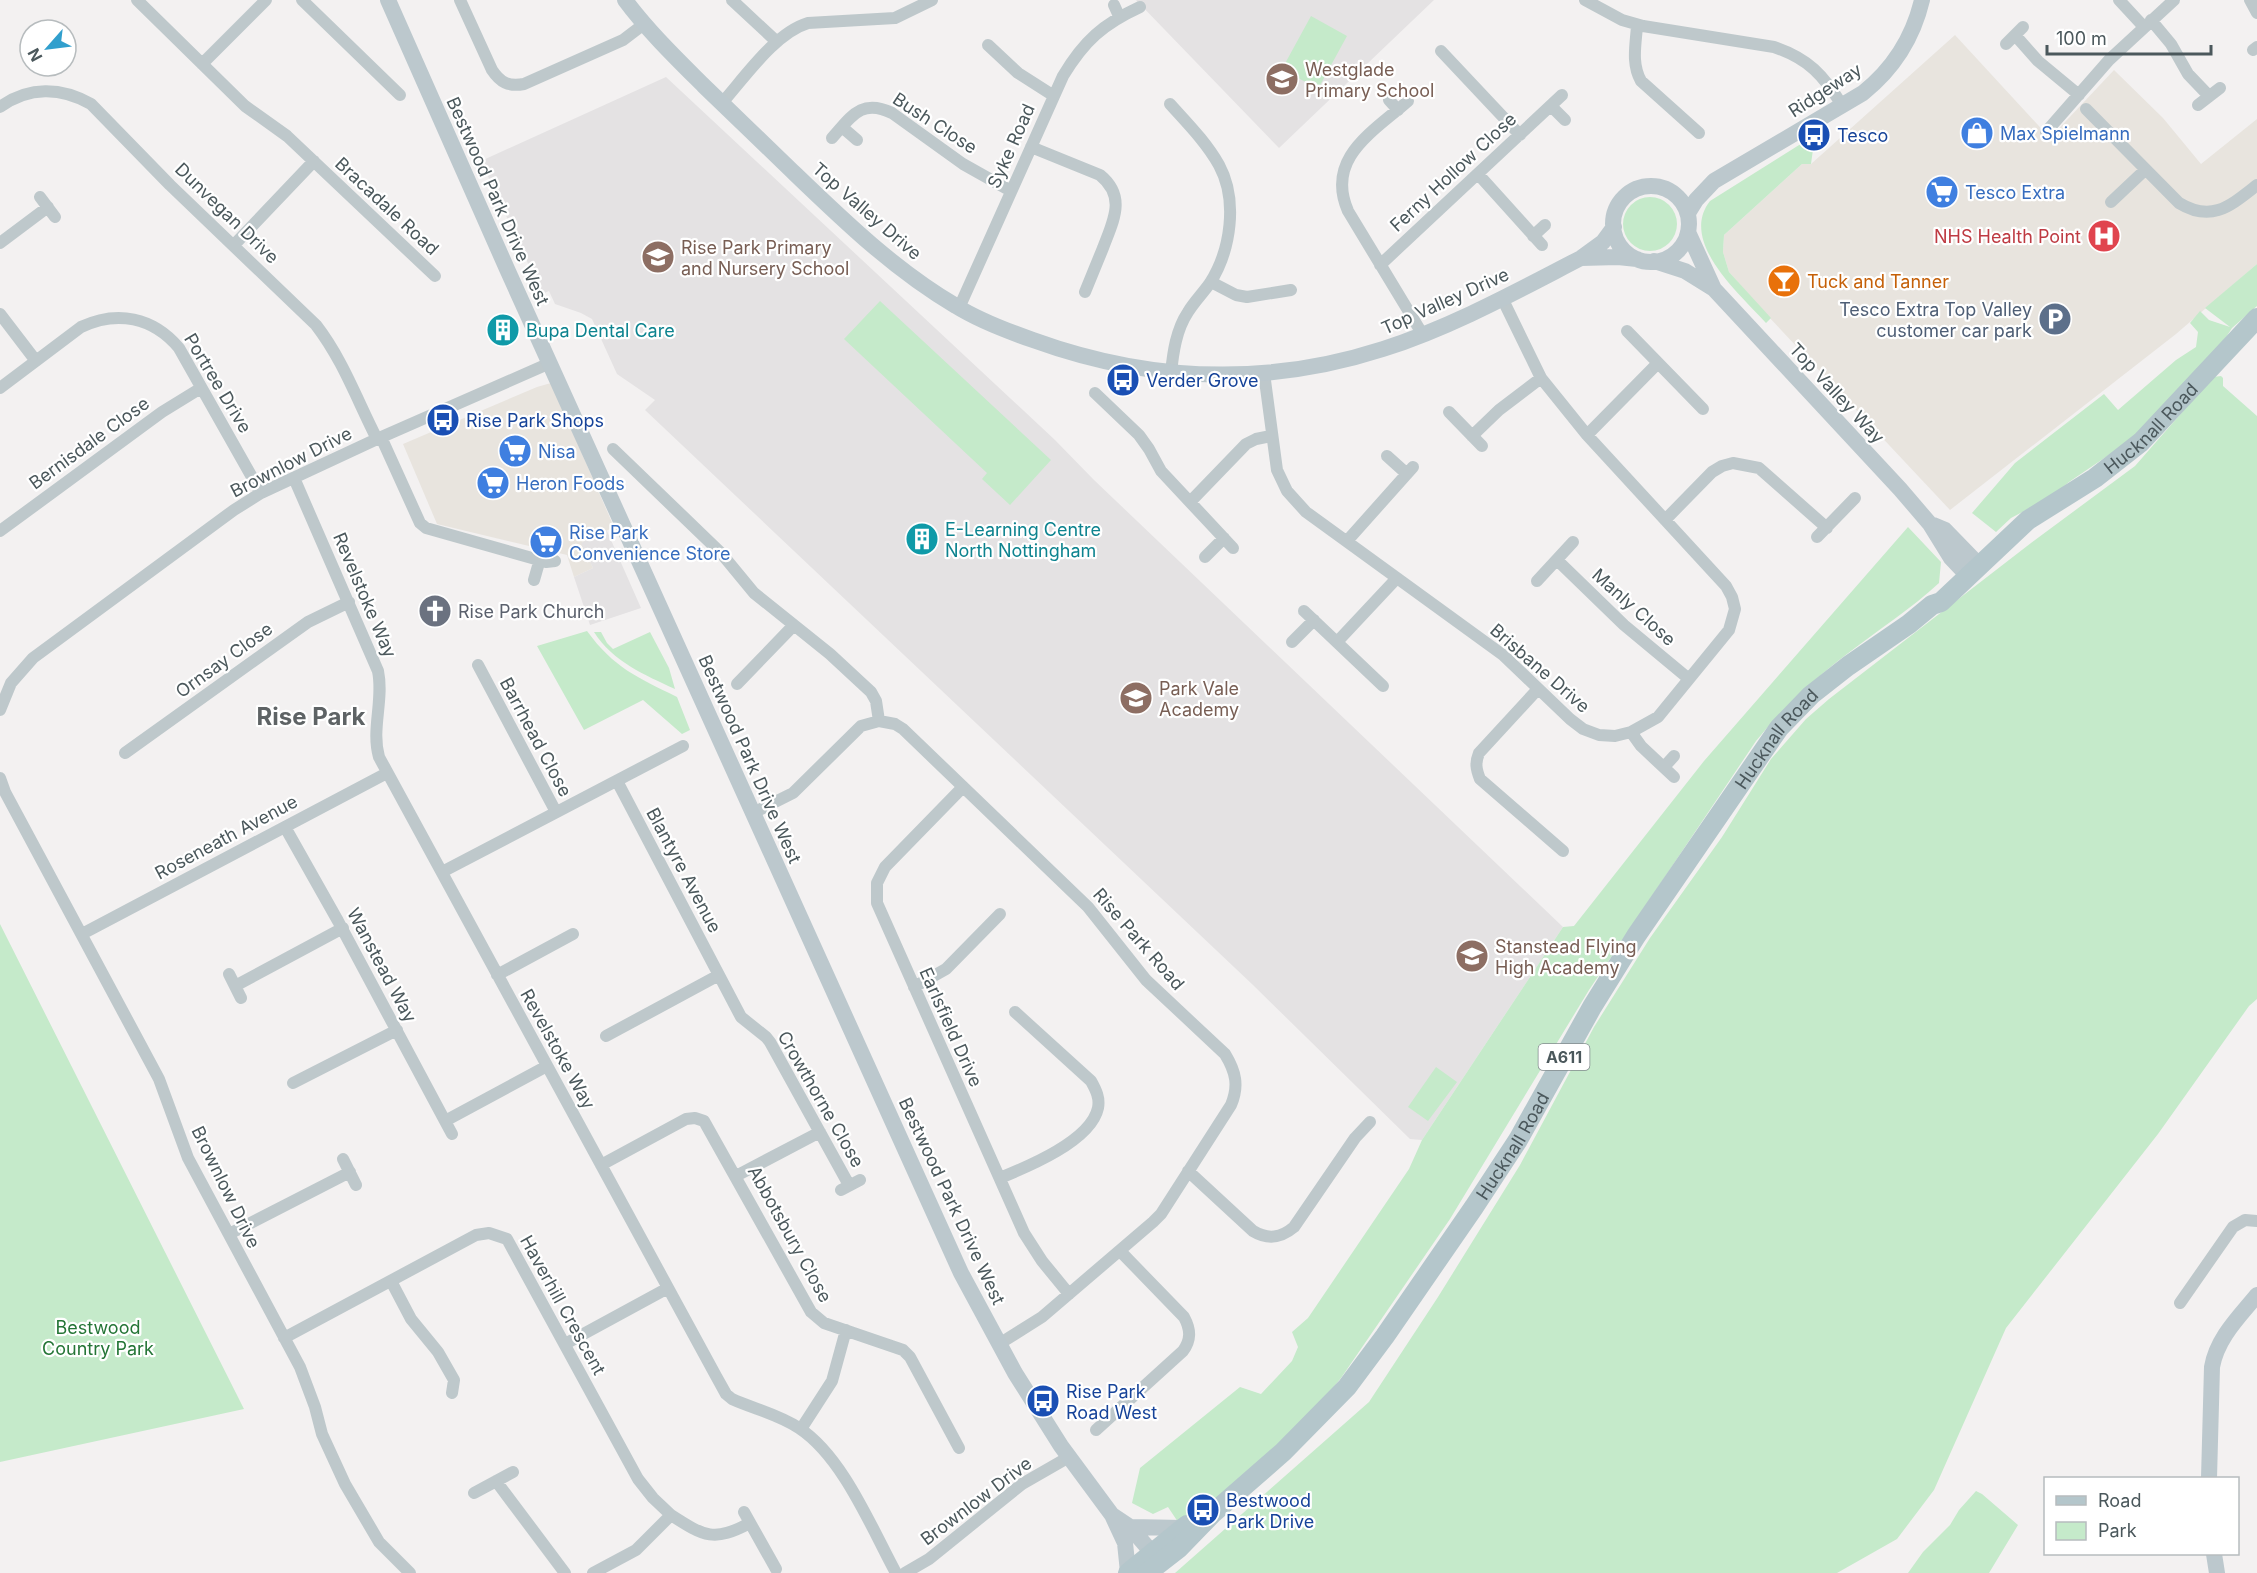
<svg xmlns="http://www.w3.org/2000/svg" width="2257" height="1573" font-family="Inter,sans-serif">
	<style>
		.commercial { fill: #e8e4de }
		.education { fill: #e4e2e3 }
		.medical { fill: #f8e5e9 }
		.green { fill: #c5eaca }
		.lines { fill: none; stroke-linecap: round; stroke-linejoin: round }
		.street { stroke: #bec8cb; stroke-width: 12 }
		.secondary { stroke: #bcc8cd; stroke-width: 16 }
		.primary { stroke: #b4c6cb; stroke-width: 20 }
		.labels { text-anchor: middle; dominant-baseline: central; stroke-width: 4.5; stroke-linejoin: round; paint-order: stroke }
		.shield { fill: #fff; stroke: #818a8d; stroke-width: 1.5 }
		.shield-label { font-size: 16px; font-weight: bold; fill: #4b585c }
		.education-label { font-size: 18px; fill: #785e54; stroke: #fff; text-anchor: start }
		.street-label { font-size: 18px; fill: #4b585c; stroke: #fff }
		.shop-label { font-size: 18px; fill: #366cbe; stroke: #fff; text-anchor: start }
		.transit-label { font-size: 18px; fill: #164399; stroke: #fff; text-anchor: start }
		.health-label { font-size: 18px; fill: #be3a42; stroke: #fff; text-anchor: end }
		.food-label { font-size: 18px; fill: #c56008; stroke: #fff; text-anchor: start }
		.service-label { font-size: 18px; fill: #4e5e75; stroke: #fff; text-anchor: end }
		.culture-label { font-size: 18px; fill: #0d838f; stroke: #fff; text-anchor: start }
		.worship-label { font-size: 18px; fill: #5b616d; stroke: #fff; text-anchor: start }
		.park-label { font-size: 18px; fill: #247536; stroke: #fff }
		.district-label { font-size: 24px; font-weight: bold; fill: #5e6365; stroke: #fff }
	</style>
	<rect width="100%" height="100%" fill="#f3f1f1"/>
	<path class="commercial" d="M1955 35 2050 138 2114 70 2163 118 2201 164 2257 119V264L2176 334 1950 510 1767 315 1729 272 1723 252 1724 235 1802 164H1811Z
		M551 383 614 527 582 543 593 568 574 577 567 555 437 524 403 444 537 387Z"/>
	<path class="education" d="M1136 0H1434L1279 148Z
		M666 77 1055 440 1094 480 1563 927 1422 1140 1410 1139 1253 985 645 410 655 400 617 374 592 319 581 313 555 304 549 291 542 294 481 161Z
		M607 531 641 608 590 625 574 577 593 568 581 543Z"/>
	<path class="medical" d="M2106 219 2121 235 2101 254 2086 238Z"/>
	<path class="green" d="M1311 16 1347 36 1318 89 1282 69Z
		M1815 135 1811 164H1802L1724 235 1723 252 1729 272 1771 318 1766 323C1741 295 1678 242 1710 201Z
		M1623 224a27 27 0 1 1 54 0a27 27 0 1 1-54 0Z
		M2257 264V306L2232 328 2219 348 2142 429 2122 446 2069 482 2051 497 2011 518 1996 532 1972 513 2015 463 2104 394 2118 410 2176 360 2196 347 2198 332 2190 323 2200 311 2209 320 2230 327 2205 308Z
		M880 301 1051 460 1010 505 982 479 987 473 844 339Z
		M2221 376 2223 378V386L2257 416V999L2249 1006 2158 1134 2006 1328 1934 1490 1897 1539 1837 1573H1175L1369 1402 1438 1297 1520 1165 1594 1027 1650 938 1722 837 1771 759 1806 719 1829 699 2031 543 2135 466 2213 377Z
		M1908 527 1941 562 1939 583C1911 609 1878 630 1847 654 1814 679 1783 708 1756 741L1589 990 1450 1219 1341 1378 1320 1404 1283 1443 1200 1513 1180 1525 1168 1507 1153 1514 1132 1503 1140 1468 1240 1387 1261 1394 1292 1361 1298 1347 1292 1332 1308 1318 1409 1169 1422 1140 1563 927 1574 926 1704 761Z
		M587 631C614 668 637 677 677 697L690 730 682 734 643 700 584 730 537 646Z
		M594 632H601L607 643 613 649 650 632 669 668 675 689C645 675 613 662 594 632Z
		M0 924 244 1409 0 1462Z
		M1436 1067 1457 1082 1428 1121 1408 1107Z
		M1976 1491 1982 1494 2018 1525 1989 1573H1908L1923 1552 1950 1525 1959 1510Z"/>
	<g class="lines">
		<path class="street" d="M137 0 245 106 287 136 435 276
			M302 0 400 95
			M460 0 492 70C500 82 508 87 524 84L623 40 644 24
			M732 0 777 42
			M1585 0 1622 20 1643 26 1774 47C1809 59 1823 75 1842 105
			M2119 0 2144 27
			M2250 0 2257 13
			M1114 5 1119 16
			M2151 20 2171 44 2188 74 2209 96
			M1637 25C1636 44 1631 63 1641 81L1699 133
			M2015 35 2038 61 2079 95
			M2006 44 2023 27
			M988 45 1018 73 1054 96
			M2253 50 2257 47
			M1441 51 1520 135
			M202 64 266 0
			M1389 100 1398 110
			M1408 101C1373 132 1325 158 1348 211L1423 335
			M722 103C745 77 775 33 808 23L895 18 932 0
			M1170 104C1188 124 1206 142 1219 165 1238 200 1231 250 1210 283 1203 293 1194 302 1188 312 1176 330 1173 353 1171 373
			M2198 105 2220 88
			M1551 106 1565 120
			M0 107C29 86 61 87 91 104L170 185 316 325C343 360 357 400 377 439
			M2086 109 2179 203C2212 223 2230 206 2257 185
			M842 127 857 140
			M2046 132 2109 60 2174 0
			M832 138C851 117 861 98 892 113L963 164 1011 191
			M1031 147 1100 175C1127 197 1113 221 1103 248 1097 263 1091 277 1085 292
			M1478 174 1542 245
			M40 197 55 217
			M2111 202 2145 170
			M1533 236 1545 225
			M0 243 48 207
			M234 245 314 161
			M1380 265 1562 95
			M1211 282 1236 295 1247 297 1291 290
			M959 308 1063 76C1084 41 1103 24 1140 7
			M0 314 36 361
			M1627 331 1703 409
			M1264 373 1277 470 1287 491 1306 512 1503 655 1570 719 1583 729 1599 735 1615 736 1631 732 1658 717 1729 630 1735 609 1732 597 1726 586 1587 435 1541 378 1502 298
			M0 388 81 327C117 310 153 317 179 348L261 493
			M1095 393 1139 435 1149 449 1161 471 1233 548
			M1449 412 1482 446
			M1587 435 1658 363
			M1472 436 1499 410 1541 378
			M381 437 420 523 426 528 546 562 555 561
			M613 449 721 553 754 593 830 654 871 692 876 701 879 721
			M1387 456 1407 474
			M294 478 378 671C384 700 371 729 379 757L716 1376 726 1394 732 1399C754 1409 778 1414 799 1428 843 1457 871 1527 896 1573
			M1190 502 1246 444 1256 439 1271 436
			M1665 520 1712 472 1722 466 1733 463 1759 468 1827 528
			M0 531 162 412 201 388
			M1817 537 1855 498
			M1347 541 1413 467
			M1205 557 1224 538
			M1557 560 1624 625 1689 679
			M534 580 540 559
			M1537 581 1573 542
			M1304 611 1383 686
			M1292 642 1314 620
			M1337 642 1397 578
			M478 665 556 812
			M737 684 793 626
			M1538 689 1479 753C1475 763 1476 769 1480 779L1563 851
			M0 710 11 683 33 658 234 510 261 493 377 439 550 363
			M1631 732 1641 746 1674 777
			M125 753 308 622 349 602
			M1664 767 1674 756
			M0 778 5 792 159 1079 188 1158 300 1367 315 1407 322 1434 345 1484 379 1542 410 1573
			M617 781 741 1017 766 1037 770 1042 849 1185
			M963 787 885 867 877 883V903L1024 1233 1042 1261 1069 1294
			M753 813 793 793 861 726 879 721 895 724 903 729 1088 907 1146 980 1225 1054C1236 1072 1239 1086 1231 1105L1161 1214 1153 1222 1042 1317 999 1344
			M285 827 338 921 445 1121 547 1066
			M442 872 683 746
			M82 934 387 773
			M229 974 241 998
			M497 975 573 934
			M235 986 343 928
			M914 987 946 969 1000 914
			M606 1036 719 975
			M293 1083 397 1030
			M445 1121 452 1134
			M343 1159 356 1185
			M601 1165 686 1119 695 1118 704 1121 811 1312 824 1323 903 1350 910 1357 959 1448
			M1188 1171 1253 1231C1268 1240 1281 1238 1294 1227L1355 1138 1370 1122
			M736 1176 820 1132
			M1000 1178C1027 1167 1091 1141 1098 1108 1100 1098 1096 1090 1091 1081L1015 1012
			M841 1190 860 1180
			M229 1234 350 1172
			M391 1281 411 1319 438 1352 454 1380 452 1393
			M2180 1303 2233 1227 2245 1220 2257 1221
			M284 1338 476 1235 489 1233 507 1239 638 1479 653 1498 671 1515 636 1550 593 1573
			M565 1344 668 1288
			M801 1429 832 1381 846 1330
			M1096 1430 1183 1351C1191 1340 1191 1330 1184 1317L1120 1251
			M496 1481 565 1573
			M474 1493 513 1472
			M744 1512 776 1569
			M671 1515C705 1537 714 1542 750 1523
			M905 1573 929 1559 1022 1484 1069 1457"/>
		<path class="secondary" d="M388 0 507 269 961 1273 1015 1373 1061 1446 1112 1515 1125 1543 1128 1572
			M625 0C648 31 677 59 704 86 732 113 761 141 789 168 841 218 893 269 956 306 980 321 1007 331 1033 340 1149 382 1265 387 1383 349 1452 327 1517 291 1581 258L1603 242 1614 227
			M1613 224a38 38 0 1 1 76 0a38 38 0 1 1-76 0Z
			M1688 213 1696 200 1714 181 1863 93C1893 69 1913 38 1922 0
			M1688 232 1714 289
			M1581 258 1618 257 1637 259
			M1654 261 1685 271 1714 289 1900 489 1930 524 1951 558 1969 577
			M1933 525 1945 530 1980 566
			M2209 1478 2212 1367C2217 1338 2239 1317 2257 1295
			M1112 1515 1130 1527 1160 1562
			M1130 1527 1183 1528
			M2214 1554 2217 1573"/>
		<g class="primary">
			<path d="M1128 1573 1187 1525"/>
			<path id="s1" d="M1147 1573 1179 1548 1212 1514 1283 1452 1347 1387 1385 1336 1474 1207 1518 1140 1592 1007 1636 936 1779 728 1811 695 1848 666 1909 624 1932 605 1941 602 2028 520 2095 478 2141 442 2257 318"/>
		</g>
	</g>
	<defs>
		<g id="school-disc" transform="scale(1.725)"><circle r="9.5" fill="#8d6e63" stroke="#fff"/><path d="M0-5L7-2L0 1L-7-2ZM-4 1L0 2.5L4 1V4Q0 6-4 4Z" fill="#fff"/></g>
		<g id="shop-disc" transform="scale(1.725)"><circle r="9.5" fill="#3f7fe0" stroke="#fff"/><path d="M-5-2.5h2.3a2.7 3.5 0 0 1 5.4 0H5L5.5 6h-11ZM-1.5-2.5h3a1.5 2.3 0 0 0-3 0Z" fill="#fff"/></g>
		<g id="bus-disc" transform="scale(1.725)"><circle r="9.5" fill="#1a4fb4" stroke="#fff"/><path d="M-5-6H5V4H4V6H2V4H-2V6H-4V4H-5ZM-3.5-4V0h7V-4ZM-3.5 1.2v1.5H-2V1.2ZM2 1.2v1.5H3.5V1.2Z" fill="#fff"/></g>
		<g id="supermarket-disc" transform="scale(1.725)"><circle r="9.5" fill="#3f7fe0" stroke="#fff"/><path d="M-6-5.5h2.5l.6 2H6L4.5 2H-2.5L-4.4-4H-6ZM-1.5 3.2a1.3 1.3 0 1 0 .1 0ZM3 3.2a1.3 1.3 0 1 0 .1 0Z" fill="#fff"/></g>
		<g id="hospital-disc" transform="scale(1.725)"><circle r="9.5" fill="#e0444e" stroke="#fff"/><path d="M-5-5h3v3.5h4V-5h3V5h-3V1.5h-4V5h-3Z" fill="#fff"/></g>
		<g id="bar-disc" transform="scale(1.725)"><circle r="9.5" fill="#e8710a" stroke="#fff"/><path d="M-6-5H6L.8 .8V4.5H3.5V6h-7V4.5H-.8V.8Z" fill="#fff"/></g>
		<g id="parking-disc" transform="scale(1.725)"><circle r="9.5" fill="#5c6f8a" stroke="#fff"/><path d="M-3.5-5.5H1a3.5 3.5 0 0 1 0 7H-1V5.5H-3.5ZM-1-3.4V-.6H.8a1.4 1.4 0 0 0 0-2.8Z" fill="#fff"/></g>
		<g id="building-disc" transform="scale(1.725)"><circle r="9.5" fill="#0f9aa8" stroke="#fff"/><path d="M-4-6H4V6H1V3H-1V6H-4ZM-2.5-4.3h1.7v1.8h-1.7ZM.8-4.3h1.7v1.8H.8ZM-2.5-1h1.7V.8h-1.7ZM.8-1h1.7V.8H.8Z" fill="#fff"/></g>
		<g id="church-disc" transform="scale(1.725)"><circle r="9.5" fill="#6b7280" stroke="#fff"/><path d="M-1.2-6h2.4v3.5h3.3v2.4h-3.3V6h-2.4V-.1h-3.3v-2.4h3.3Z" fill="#fff"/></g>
	</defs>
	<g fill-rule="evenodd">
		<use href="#school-disc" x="1282" y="79"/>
		<use href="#shop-disc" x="1977" y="133"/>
		<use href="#bus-disc" x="1814" y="135"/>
		<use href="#supermarket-disc" x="1942" y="192"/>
		<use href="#hospital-disc" x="2104" y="236"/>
		<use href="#school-disc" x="658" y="257"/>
		<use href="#bar-disc" x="1784" y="281"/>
		<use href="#parking-disc" x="2055" y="319"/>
		<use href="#building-disc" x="503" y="330"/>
		<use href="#bus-disc" x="1123" y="380"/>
		<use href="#bus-disc" x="443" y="420"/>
		<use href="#supermarket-disc" x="515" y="451"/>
		<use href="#supermarket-disc" x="493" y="483"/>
		<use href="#building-disc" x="922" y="539"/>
		<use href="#supermarket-disc" x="546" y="542"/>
		<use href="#church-disc" x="435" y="611"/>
		<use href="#school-disc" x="1136" y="698"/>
		<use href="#school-disc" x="1472" y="956"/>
		<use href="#bus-disc" x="1043" y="1401"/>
		<use href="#bus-disc" x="1203" y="1510"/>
	</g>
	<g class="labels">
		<rect class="shield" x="1538.5" y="1044" width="51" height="26" rx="4.5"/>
		<g class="shield-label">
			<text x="1564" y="1057">A611</text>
		</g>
		<g class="education-label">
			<text x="1305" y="69">Westglade<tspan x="1305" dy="21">Primary School</tspan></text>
			<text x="681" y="247">Rise Park Primary<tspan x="681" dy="21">and Nursery School</tspan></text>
			<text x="1159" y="688">Park Vale<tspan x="1159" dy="21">Academy</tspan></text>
			<text x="1495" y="946">Stanstead Flying<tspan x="1495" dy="21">High Academy</tspan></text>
		</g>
		<g class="street-label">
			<text transform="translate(1825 90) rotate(-33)">Ridgeway</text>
			<text transform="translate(935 123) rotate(33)">Bush Close</text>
			<text transform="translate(1011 146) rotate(-66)">Syke Road</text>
			<text transform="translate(1453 172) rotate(-43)">Ferny Hollow Close</text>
			<text transform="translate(498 201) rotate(66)">Bestwood Park Drive West</text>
			<text transform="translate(387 206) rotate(43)">Bracadale Road</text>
			<text transform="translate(867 211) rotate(41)">Top Valley Drive</text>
			<text transform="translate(227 213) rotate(44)">Dunvegan Drive</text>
			<text transform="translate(1445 301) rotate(-24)">Top Valley Drive</text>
			<text transform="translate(218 383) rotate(59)">Portree Drive</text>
			<text transform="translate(1837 393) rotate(47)">Top Valley Way</text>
			<text stroke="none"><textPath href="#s1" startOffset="1542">Hucknall Road</textPath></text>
			<text transform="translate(89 443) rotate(-36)">Bernisdale Close</text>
			<text transform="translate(291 462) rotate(-27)">Brownlow Drive</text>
			<text transform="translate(365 595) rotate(67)">Revelstoke Way</text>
			<text transform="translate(1634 607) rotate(42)">Manly Close</text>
			<text transform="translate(224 660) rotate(-36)">Ornsay Close</text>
			<text transform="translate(1540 668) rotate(41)">Brisbane Drive</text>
			<text transform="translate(536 737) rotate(62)">Barrhead Close</text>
			<text stroke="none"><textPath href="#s1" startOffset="1052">Hucknall Road</textPath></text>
			<text transform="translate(750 759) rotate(66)">Bestwood Park Drive West</text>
			<text transform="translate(226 837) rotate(-28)">Roseneath Avenue</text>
			<text transform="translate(684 870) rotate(62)">Blantyre Avenue</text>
			<text transform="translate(1139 939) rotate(49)">Rise Park Road</text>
			<text transform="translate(382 965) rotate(62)">Wanstead Way</text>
			<text transform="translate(951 1027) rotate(66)">Earlsfield Drive</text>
			<text transform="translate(558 1049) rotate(61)">Revelstoke Way</text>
			<text transform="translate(821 1099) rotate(60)">Crowthorne Close</text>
			<text stroke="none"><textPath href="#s1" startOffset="566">Hucknall Road</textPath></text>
			<text transform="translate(226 1187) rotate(64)">Brownlow Drive</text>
			<text transform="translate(952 1201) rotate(65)">Bestwood Park Drive West</text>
			<text transform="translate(790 1234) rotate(61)">Abbotsbury Close</text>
			<text transform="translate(563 1305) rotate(61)">Haverhill Crescent</text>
			<text transform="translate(976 1501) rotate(-37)">Brownlow Drive</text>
		</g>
		<g class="shop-label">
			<text x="2000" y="133">Max Spielmann</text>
			<text x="1965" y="192">Tesco Extra</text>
			<text x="538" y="451">Nisa</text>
			<text x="516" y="483">Heron Foods</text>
			<text x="569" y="532">Rise Park<tspan x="569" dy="21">Convenience Store</tspan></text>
		</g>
		<g class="transit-label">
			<text x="1837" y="135">Tesco</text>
			<text x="1146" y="380">Verder Grove</text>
			<text x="466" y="420">Rise Park Shops</text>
			<text x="1066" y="1391">Rise Park<tspan x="1066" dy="21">Road West</tspan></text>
			<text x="1226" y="1500">Bestwood<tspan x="1226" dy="21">Park Drive</tspan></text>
		</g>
		<g class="health-label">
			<text x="2081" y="236">NHS Health Point</text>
		</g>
		<g class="food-label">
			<text x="1807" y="281">Tuck and Tanner</text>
		</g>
		<g class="service-label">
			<text x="2032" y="309">Tesco Extra Top Valley<tspan x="2032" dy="21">customer car park</tspan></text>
		</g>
		<g class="culture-label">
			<text x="526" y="330">Bupa Dental Care</text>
			<text x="945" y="529">E-Learning Centre<tspan x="945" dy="21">North Nottingham</tspan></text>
		</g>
		<g class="worship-label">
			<text x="458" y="611">Rise Park Church</text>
		</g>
		<g class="park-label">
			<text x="98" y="1327">Bestwood<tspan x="98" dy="21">Country Park</tspan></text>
		</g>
		<g class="district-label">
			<text x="311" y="716">Rise Park</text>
		</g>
	</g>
	<rect x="2044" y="1477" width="195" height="78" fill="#ffffff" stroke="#b7bcbe" stroke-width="1.5"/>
	<rect x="2056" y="1496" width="30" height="9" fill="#b4c6cb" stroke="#b7bcbe" stroke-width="1.5"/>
	<text x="2098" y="1507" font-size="18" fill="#4b585c">Road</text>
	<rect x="2056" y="1522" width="30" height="18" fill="#c5eaca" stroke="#b7bcbe" stroke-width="1.5"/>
	<text x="2098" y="1537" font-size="18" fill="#4b585c">Park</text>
	<g transform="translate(48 48) rotate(242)"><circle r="28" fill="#ffffff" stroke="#b7bcbe" stroke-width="1.5"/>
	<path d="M0-4.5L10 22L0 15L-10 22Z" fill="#319fcd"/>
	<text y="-9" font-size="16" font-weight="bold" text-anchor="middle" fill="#4b585c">N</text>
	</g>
	<path d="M2047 45v9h164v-9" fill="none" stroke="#4b585c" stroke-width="3"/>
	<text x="2056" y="45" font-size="18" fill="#4b585c" stroke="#ffffff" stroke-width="4.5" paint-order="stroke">100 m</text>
</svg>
